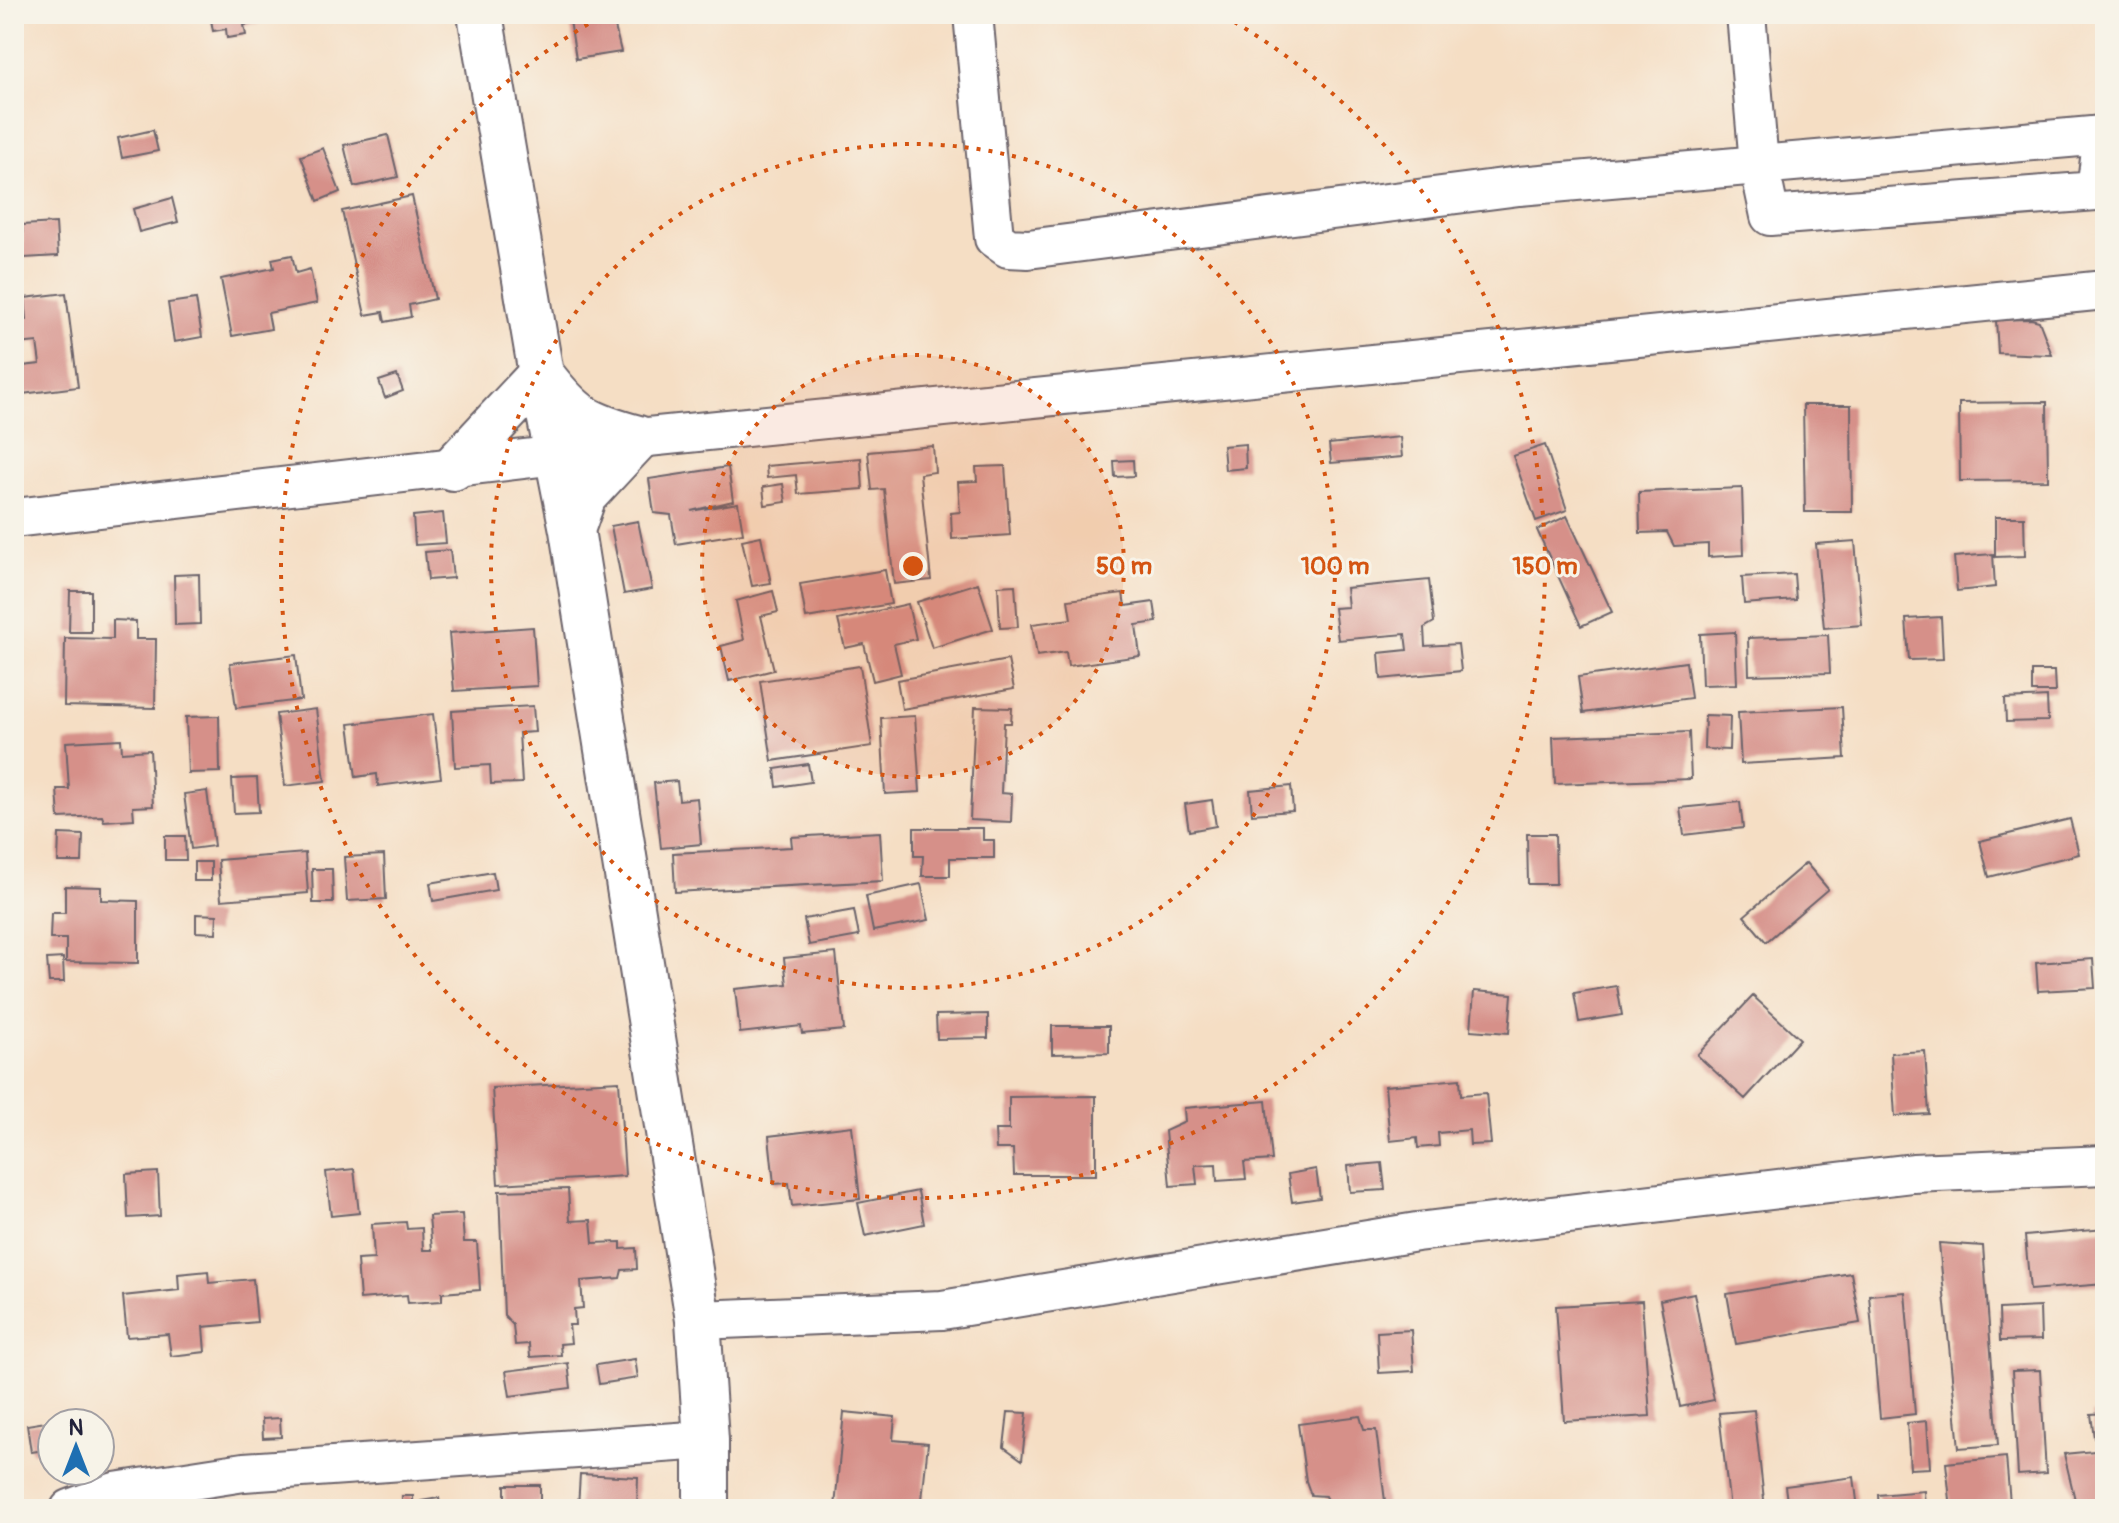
<svg xmlns="http://www.w3.org/2000/svg" width="2119" height="1523" font-family="Pangolin,sans-serif">
	<style>
		.building { fill: #d69089 }
		.lines { fill: none; stroke-linecap: round; stroke-linejoin: round }
		.minor-casing { stroke: #6c646b; stroke-width: 42 }
		.major-casing { stroke: #6c646b; stroke-width: 48 }
		.minor { stroke: #fff; stroke-width: 38 }
		.major { stroke: #fff; stroke-width: 44 }
		.ring { fill: none; stroke: #d45411; stroke-width: 4; stroke-dasharray: 4 8 }
		.centre { fill: #d45411; stroke: #f7f3e8; stroke-width: 4 }
		.ring-label { font-size: 24px; text-anchor: middle; font-weight: bold; fill: #d45411; stroke: #f7f3e8; stroke-width: 6; stroke-linejoin: round; paint-order: stroke }
	</style>
	<rect width="100%" height="100%" fill="#f7f3e8"/>
	<filter id="ink" filterUnits="userSpaceOnUse"><feTurbulence type="fractalNoise" baseFrequency=".0125" numOctaves="2"/><feDisplacementMap in="SourceGraphic" scale="16" xChannelSelector="R" yChannelSelector="G"/><feConvolveMatrix kernelMatrix="1 2 1 2 8 2 1 2 1" color-interpolation-filters="sRGB"/></filter>
	<filter id="wash" filterUnits="userSpaceOnUse"><feTurbulence type="fractalNoise" baseFrequency=".006" numOctaves="4" result="noise"/><feDisplacementMap in="SourceGraphic" scale="32" xChannelSelector="R" yChannelSelector="G"/><feGaussianBlur stdDeviation="1.8" result="paint"/><feColorMatrix in="noise" values="0 0 0 0 0 0 0 0 0 0 0 0 0 0 0 0 0 1.4 0 .05"/><feComposite in="paint" operator="in"/></filter>
	<g filter="url(#wash)">
		<rect width="100%" height="100%" fill="#f5dec4"/>
		<g id="blocks">
			<path class="building" d="M210 14H300L301 18 244 25 246 35 227 38 226 29 213 31Z
				M569 14H612L621 52 576 59Z
				M153 130 158 151 122 158 118 138Z
				M388 135 398 177 354 187 344 145Z
				M323 148 340 192 318 201 301 156Z
				M412 196 435 299 409 305 411 317 385 322 383 312 365 315 342 211Z
				M172 198 178 222 139 232 133 209Z
				M56 223 58 256 24 258 22 225Z
				M292 255 296 273 310 269 317 303 268 313 271 329 232 336 221 279 274 268 272 259Z
				M66 293 78 387 14 395V367L40 364 37 342 18 344 14 338V322L27 320 25 298Z
				M196 299 202 337 174 342 168 303Z
				M2031 319 2039 321 2052 355 1998 353 1996 320Z
				M397 375 403 391 385 398 379 381Z
				M2047 402 2048 480 1960 481 1959 403Z
				M1803 405H1851L1852 512H1805Z
				M1400 437 1402 457 1331 463 1329 444Z
				M1245 444 1246 468 1225 470 1223 446Z
				M1545 445 1567 510 1536 521 1513 456Z
				M933 446 935 472 920 474 931 580 894 584 884 489 872 490 868 452Z
				M861 458 863 489 798 494 796 475 767 478 766 466Z
				M1133 460 1134 476 1115 477 1114 461Z
				M1005 466 1010 535 952 539 951 513 960 512 958 482 977 481 976 467Z
				M728 467 733 501 691 511 738 503 743 533 676 544 671 515 654 513 649 479Z
				M783 484 786 502 765 505 763 487Z
				M1742 488 1744 555 1708 557V544L1674 546 1667 532 1640 533 1639 492Z
				M443 513 446 543 415 545 413 516Z
				M1567 516 1612 612 1581 626 1537 530Z
				M1995 517H2024L2025 556 1995 557Z
				M638 521 652 589 624 594 611 526Z
				M761 536 771 583 752 586 742 540Z
				M1855 541 1862 625 1824 628 1816 544Z
				M450 550 453 578 428 580 425 552Z
				M1993 554 1995 587 1957 591 1954 557Z
				M885 570 891 604 806 618 800 584Z
				M199 574 200 624 175 625 174 575Z
				M1794 574 1796 600 1744 604 1742 577Z
				M1429 580 1434 622 1424 628 1425 646 1458 644 1461 671 1381 679 1379 653 1407 650 1405 634 1338 640 1334 608 1348 607 1346 588Z
				M978 583 993 629 932 648 917 602Z
				M1015 585 1018 627 1000 628 998 586Z
				M70 591H91V632H69Z
				M773 591 778 612 761 616 774 670 729 681 721 646 744 640 736 601Z
				M1123 593 1125 606 1154 602 1157 622 1136 625 1140 656 1068 666 1066 652 1037 656 1032 624 1071 619 1068 600Z
				M908 604 916 639 894 644 901 674 873 681 864 644 845 648 838 620Z
				M1941 617 1943 659 1909 660 1906 619Z
				M113 620 136 621V639H156L155 708 64 706 65 638 113 639Z
				M533 627 537 686 454 691 449 633Z
				M1735 632 1737 684 1702 685 1700 634Z
				M1828 635 1830 673 1749 675 1748 638Z
				M296 655 301 700 236 708 230 663Z
				M1008 660 1014 689 902 709 897 680Z
				M1686 662 1691 698 1583 713 1578 677Z
				M860 666 872 746 772 761 760 681Z
				M2032 671H2054L2055 692H2032Z
				M2047 697 2048 721 2006 722 2005 699Z
				M533 706 535 732 519 733 522 783 491 784 490 765 455 767 452 711Z
				M975 707 1012 708 1011 723H1004L1001 793 1012 794 1011 822 970 820Z
				M1842 707 1845 758 1741 764 1738 712Z
				M316 709 325 781 285 786 276 714Z
				M433 714 441 778 378 786 377 774 356 777 349 724Z
				M1705 715 1730 716 1729 750 1704 749Z
				M219 716 220 772 188 773 186 717Z
				M915 716 920 792 885 794 881 718Z
				M1689 732 1691 779 1555 784 1553 737Z
				M121 739 122 752 150 750 153 806 133 807 134 819 104 821 102 816 59 818 57 789H69L66 742Z
				M808 764 811 782 777 787 775 769Z
				M257 778 259 812 234 813 232 779Z
				M677 781 679 800 697 798 701 844 661 848 654 783Z
				M1291 786 1293 811 1252 814 1250 790Z
				M207 791 214 846 191 849 184 794Z
				M1212 800 1216 826 1189 831 1185 804Z
				M1740 802 1743 828 1684 835 1680 808Z
				M2070 819 2079 854 1989 877 1980 841Z
				M914 828H983V840H994V858H950V876H922L923 856H914Z
				M880 832 883 881 675 892 673 853 792 847 791 837Z
				M59 834 83 835 82 862H58Z
				M1527 834H1555L1556 884H1528Z
				M165 836H185L186 860H165Z
				M305 853 308 893 221 900 218 860Z
				M384 855 386 899 347 901 344 857Z
				M194 862H211V881H194Z
				M1806 863 1828 889 1766 942 1744 916Z
				M312 869H332L333 903H313Z
				M493 872 496 890 433 901 430 883Z
				M921 884 929 920 873 931 866 896Z
				M65 886 101 887V900L138 901V963L66 962V939H50L51 913H65Z
				M854 910 859 936 809 945 804 919Z
				M196 914 217 915 216 933 196 932Z
				M836 953 844 1030 802 1034 801 1026 740 1033 735 989 787 984 784 958Z
				M63 958 64 982H49L47 959Z
				M2093 959 2095 988 2038 991 2036 963Z
				M1617 986 1622 1015 1579 1022 1574 993Z
				M1474 991 1512 994 1509 1033 1471 1030Z
				M1753 996 1800 1039 1745 1099 1697 1055Z
				M988 1014V1038L937 1039 936 1015Z
				M1052 1026H1109V1053L1052 1054Z
				M1925 1051 1929 1114 1895 1116 1891 1053Z
				M1460 1079 1461 1095 1486 1093 1491 1144 1470 1145 1469 1130 1438 1133 1439 1146 1418 1148 1417 1138 1390 1141 1385 1086Z
				M619 1081 625 1176 498 1184 492 1088Z
				M1096 1096V1175H1014L1013 1149H996L995 1130H1009V1097Z
				M1266 1101 1272 1160 1244 1162 1246 1179 1217 1181 1216 1164 1195 1165 1197 1184 1170 1186 1165 1131 1185 1122 1184 1108Z
				M852 1126 860 1199 792 1206 789 1183 774 1184 769 1136Z
				M1382 1163 1385 1190 1350 1192 1348 1166Z
				M354 1169 359 1213 331 1216 326 1172Z
				M1316 1169 1320 1198 1292 1202 1288 1174Z
				M158 1172 160 1216 128 1218 126 1174Z
				M568 1189 570 1221 591 1220 593 1243 621 1242V1249L636 1248 637 1269 622 1270 620 1278 581 1281 583 1308 574 1309 575 1325H569L571 1343 560 1344 561 1355 530 1357 529 1344 515 1345 513 1325 504 1315 499 1191Z
				M918 1191 924 1224 865 1236 858 1203Z
				M462 1214 464 1242H477L480 1290 442 1293V1301L408 1303 407 1295 360 1299 357 1260 374 1259 372 1224 406 1222 407 1229 422 1228 423 1250H432L429 1216Z
				M2105 1229V1284L2030 1290 2025 1236Z
				M1939 1243 1983 1246 1998 1445 1959 1448Z
				M208 1271 209 1283 253 1279 257 1322 203 1327 205 1352 171 1356 168 1334 127 1337 123 1296 179 1290 178 1274Z
				M1851 1273 1860 1323 1736 1344 1727 1294Z
				M1905 1292 1915 1414 1880 1418 1869 1295Z
				M1694 1293 1714 1400 1680 1407 1660 1300Z
				M1642 1301 1650 1416 1564 1421 1556 1306Z
				M2040 1307 2041 1340 2000 1341 1999 1309Z
				M1411 1330 1414 1371 1379 1373 1377 1332Z
				M635 1359 638 1378 599 1384 596 1365Z
				M568 1363 571 1388 510 1396 506 1371Z
				M2040 1370 2046 1473 2018 1475 2012 1371Z
				M1754 1410 1765 1509H1730L1719 1413Z
				M844 1412 895 1417 893 1440 928 1443 921 1509 835 1507Z
				M1008 1412 1027 1413 1022 1460 1004 1447Z
				M2105 1413V1436L2094 1438 2091 1414Z
				M1360 1416 1364 1430H1376L1386 1509 1353 1506 1331 1509 1325 1496 1311 1495 1306 1481 1298 1424Z
				M280 1418 281 1437 263 1438 262 1419Z
				M52 1421V1449L31 1452 27 1425Z
				M1927 1421 1930 1468 1910 1469 1907 1423Z
				M2105 1450V1500L2076 1504 2064 1454Z
				M2006 1457 2010 1503 1951 1509 1946 1463Z
				M580 1474 638 1477 637 1509 578 1507Z
				M1854 1477 1858 1509H1788L1785 1486Z
				M505 1485H540V1503L505 1504Z
				M1924 1491 1925 1509H1879L1878 1495Z
				M402 1496H413V1509H402Z
				M439 1498 441 1509H422L421 1501Z"/>
		</g>
	</g>
	<g filter="url(#ink)">
		<use href="#blocks" fill-opacity="0" stroke="#6c646b" stroke-width="2"/>
		<g class="lines">
			<g class="minor-casing">
				<path id="minor" d="M973 14 994 238 1008 248 1028 249 1519 186 2103 135 2096 191 1770 216 1759 164 1746 14
					M14 518 558 455 638 438 2105 290
					M698 1320 942 1310 1417 1232 1913 1173 2105 1165
					M70 1509 115 1492 244 1472 706 1440"/>
			</g>
			<g class="major-casing">
				<path id="major" d="M480 14 541 374 572 530 698 1320 706 1440V1509
					M453 468 541 374C574 417 586 424 638 438L584 496 572 530"/>
			</g>
			<use href="#minor" class="minor"/>
			<use href="#major" class="major"/>
		</g>
	</g>
	<circle cx="913" cy="566" r="211" fill="#d45411" fill-opacity=".12"/>
	<g class="ring">
		<circle cx="913" cy="566" r="211"/>
		<circle cx="913" cy="566" r="422"/>
		<path d="M1224 16A632 632 0 1 1 602 16"/>
	</g>
	<circle cx="913" cy="566" r="12" class="centre"/>
	<g class="ring-label">
		<text x="1124" y="574">50 m</text>
		<text x="1335" y="574">100 m</text>
		<text x="1545" y="574">150 m</text>
	</g>
	<rect width="2119" height="1523" fill="none" stroke="#f7f3e8" stroke-width="48"/>
	<g transform="translate(76 1447)"><circle r="38" fill="#f7f3e8" stroke="#a29fa3" stroke-width="2"/>
	<path d="M0-6L14 30L0 20L-14 30Z" fill="#1f6fb2"/>
	<text y="-12" font-size="22" font-weight="bold" text-anchor="middle" fill="#22223b">N</text>
	</g>
</svg>
